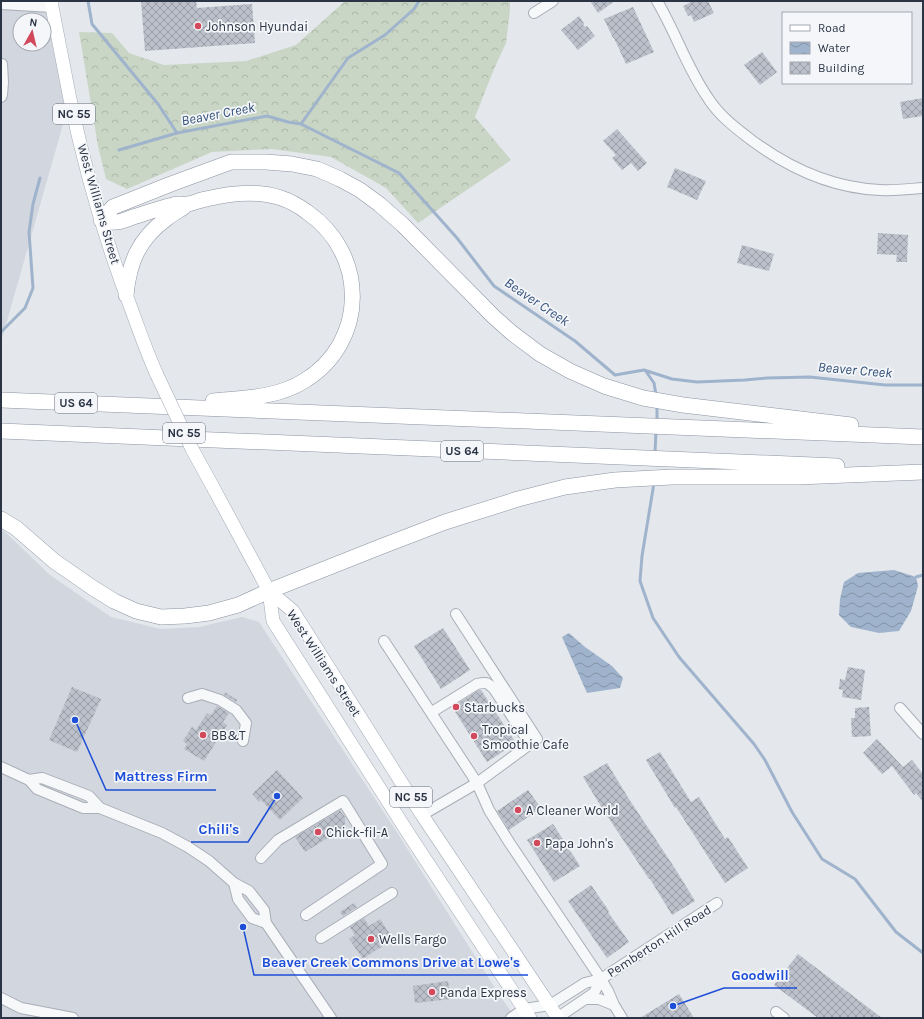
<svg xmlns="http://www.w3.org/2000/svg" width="924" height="1019" font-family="Karla,sans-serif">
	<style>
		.built { fill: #d2d6de; fill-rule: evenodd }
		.forest { fill: url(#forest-crowns) }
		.water { fill: url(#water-waves) }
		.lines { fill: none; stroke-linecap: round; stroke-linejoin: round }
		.stream { stroke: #9fb4cc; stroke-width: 3 }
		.building { fill: url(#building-cross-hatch) }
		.minor-casing { stroke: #a9aeb7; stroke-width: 12 }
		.major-casing { stroke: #a3abb8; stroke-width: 14 }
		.highway-casing { stroke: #8b94a3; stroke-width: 16 }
		.minor { stroke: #f7f8fa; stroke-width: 10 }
		.major { stroke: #fff; stroke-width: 13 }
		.highway { stroke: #fff; stroke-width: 15 }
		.major-bridge-casing { stroke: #a3abb8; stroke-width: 14; stroke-linecap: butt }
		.major-bridge { stroke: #fff; stroke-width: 13 }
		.poi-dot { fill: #d1495b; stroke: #f4f6f9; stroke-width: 1.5 }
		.labels { text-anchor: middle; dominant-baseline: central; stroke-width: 3.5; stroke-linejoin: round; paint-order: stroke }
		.shield { fill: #f4f6f9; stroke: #676e7b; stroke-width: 1 }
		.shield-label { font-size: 12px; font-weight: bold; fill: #2b3445 }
		.poi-label { font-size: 13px; fill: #2b3445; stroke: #f4f6f9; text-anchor: start }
		.street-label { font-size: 13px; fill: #2b3445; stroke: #f4f6f9 }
		.water-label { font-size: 14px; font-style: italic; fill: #34527a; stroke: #f4f6f9 }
		.leader { fill: none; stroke: #1d4ed8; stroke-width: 1.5 }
		.callout-dot { fill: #1d4ed8; stroke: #f4f6f9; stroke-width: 1.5 }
		.callout-label { font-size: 14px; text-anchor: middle; font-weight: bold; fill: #1d4ed8; stroke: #f4f6f9; stroke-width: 3.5; stroke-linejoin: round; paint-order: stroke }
	</style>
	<defs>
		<pattern id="forest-crowns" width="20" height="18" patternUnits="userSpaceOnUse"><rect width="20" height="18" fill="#c9d6c5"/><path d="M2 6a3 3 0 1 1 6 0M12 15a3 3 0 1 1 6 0" fill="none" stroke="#adb8ab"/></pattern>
		<pattern id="water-waves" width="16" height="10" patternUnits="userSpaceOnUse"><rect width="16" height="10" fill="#9fb4cc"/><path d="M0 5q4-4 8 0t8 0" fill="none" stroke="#8293a7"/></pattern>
		<pattern id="building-cross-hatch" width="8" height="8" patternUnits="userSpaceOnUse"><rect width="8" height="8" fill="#bbc0ca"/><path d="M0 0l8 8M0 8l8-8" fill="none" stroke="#989da6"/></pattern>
	</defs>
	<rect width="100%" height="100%" fill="#e4e7ec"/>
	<path class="built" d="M1 1H52L70 100 1 342ZM20 20H44V44H20Z
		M1 529 5 532 50 575 111 617 161 629 199 627 242 617 259 622 400 837 500 996 516 1018H1Z"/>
	<path class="forest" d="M345 1H510V10L506 43 494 69 475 117 511 160 418 223 386 188 331 157 272 149 212 152 127 189 106 179 98 146 79 32 112 33 129 53 164 65 246 61 296 45Z"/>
	<path class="water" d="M894 570 916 577 918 586 911 611 899 631 879 633 851 627 839 615 840 599 844 582 858 573Z
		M569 633 585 647 612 666 623 678 620 688 587 693 562 637Z"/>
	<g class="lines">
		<path class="stream" d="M88 1 92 24 158 104 177 133
			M301 124 348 58 385 35 414 9 419 1
			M119 150 177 133 267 116 288 122 301 124 399 173 457 238 494 286 575 341 615 375 644 370 672 379 697 382 745 380 767 378 810 377 885 385H923
			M1 332 25 308 33 288 29 232 33 204 40 178
			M645 370 654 383 656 395
			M657 405V421
			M655 453 656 431
			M654 483 642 556 640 581 653 618 679 657 754 744 765 760 792 812 822 859 855 879 896 932 923 953
			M916 577 923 575"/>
	</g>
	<path class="building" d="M141 1H196L197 8 252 4 255 43 145 51Z
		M590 1H615L598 13Z
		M693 1H708L714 13 694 22 691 15 688 16 683 6Z
		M633 7 654 52 626 64 614 38H613L604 19Z
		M579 16 584 23 583 24 585 27 587 26 595 36 578 50 561 30Z
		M762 52 777 72 760 85 744 65Z
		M923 98V116L903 119 900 102Z
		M617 129 647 163 638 171 631 163 622 170 612 158 616 155 603 141Z
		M675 168 706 181 697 200 667 187Z
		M878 233 908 235 907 262H896L897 255 877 254Z
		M742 245 774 254 769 271 737 263Z
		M443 628 470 670 441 689 414 646Z
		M848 667 865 670 861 700 842 697 843 690 839 689 840 679 845 680Z
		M72 687 101 699 77 752 49 740Z
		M479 690H481L516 743 487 762 452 707Z
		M225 692 237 700 236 702 224 695Z
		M217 706 229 713 223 722 227 725 204 761 184 749 187 744 183 741 192 727 196 730 207 713 211 715Z
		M869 707 871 736 852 737 851 718H855V708Z
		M877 739 903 767 912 760 923 774V802L916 793 914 795 892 766 882 774 863 753Z
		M660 752 691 802 699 797 725 839 728 837 748 868 725 883 676 807 675 808 646 760Z
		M607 763 629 799 676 870 695 901 672 915 650 879H649L602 808 583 777Z
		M277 770 303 798 280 820 261 800 259 802 252 794Z
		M528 790 541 808 509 830 497 811Z
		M339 811H340L345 817V823L342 829 305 852 295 837Z
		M553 824 580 866 554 882 527 840Z
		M591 885 609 911 608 912 629 942 607 958 568 901Z
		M354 903 357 907 343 916 340 912Z
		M364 918 369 926 380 919 393 939 363 959 349 939 355 935 350 927Z
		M798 954 882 1018H818L774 985Z
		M448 981 451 999 415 1003 413 986Z
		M679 994 694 1018H640Z"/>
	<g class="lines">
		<g class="minor-casing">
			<path id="minor" d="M657 1C676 33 687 68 708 98 720 117 737 129 754 142 791 169 834 188 880 190 895 191 909 189 923 188
				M1 4 52 7
				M534 13 553 1
				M1 97 2 95 3 82 2 64
				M456 614 537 739 477 783 489 810 509 842 601 979 608 991 614 1005 599 999H586
				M384 641 477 783 422 815
				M188 698 202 694 220 700 236 710 246 723 243 741
				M900 708 923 734
				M432 712 477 684C486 682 487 682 494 689L530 744
				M1 767 29 780 37 789 83 808H100
				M29 780 42 778 89 796 100 808 162 833 188 847 209 861 234 883 249 891 264 910 266 923 331 1018
				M261 858 278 840 343 801 382 864 306 915
				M234 883 238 899 252 918 266 923
				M321 938 392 893
				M1 998 21 1008 73 1018
				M614 1005 622 1018
				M776 1012 784 1018
				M511 1018 524 1009 550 1005 585 983 601 979 717 903
				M557 1018 594 993 601 979"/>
		</g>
		<g class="major-casing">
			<path id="major" d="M52 1V7C58 37 64 68 70 99 85 170 105 240 131 308 139 330 147 353 157 375
				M214 489 269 591 293 611 422 815 558 1018
				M269 591 273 621 410 836 530 1018"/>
		</g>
		<g class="highway-casing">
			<path id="highway" d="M101 220 113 207 171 184 231 162H266L292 164 317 169 340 179 360 190 379 204 403 225 494 317 512 333 540 354 570 371 604 386 643 398 683 405 851 425
				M101 220C105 221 111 223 116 222 121 222 128 219 133 217 146 213 160 208 173 205 178 203 184 205 188 204 194 203 200 200 206 199 230 193 257 190 281 198 290 201 299 206 307 212 368 254 368 342 304 381 277 398 244 398 213 401
				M126 295C129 262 139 239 166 219 172 214 178 211 184 207
				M1 400 923 437
				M1 431 837 466
				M1 519 16 528 54 561 93 588 114 601 136 611 161 617 185 616 209 613 238 605 269 591 380 547 445 522 518 499 565 487 615 480 672 477H797L923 472"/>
		</g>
		<use href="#minor" class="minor"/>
		<use href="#major" class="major"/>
		<use href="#highway" class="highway"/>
		<g class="major-bridge-casing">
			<path id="major-bridge" d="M157 375 192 449 214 489"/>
		</g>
		<use href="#major-bridge" class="major-bridge"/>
	</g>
	<g class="poi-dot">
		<circle cx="198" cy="26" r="4"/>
		<circle cx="456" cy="707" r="4"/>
		<circle cx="203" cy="735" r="4"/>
		<circle cx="474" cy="736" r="4"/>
		<circle cx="518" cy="810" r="4"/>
		<circle cx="318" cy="832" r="4"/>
		<circle cx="537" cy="843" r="4"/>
		<circle cx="371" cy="939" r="4"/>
		<circle cx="432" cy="992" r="4"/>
	</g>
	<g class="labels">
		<g class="shield">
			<rect x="53" y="104" width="42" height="20" rx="3"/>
			<rect x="55" y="393" width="42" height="20" rx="3"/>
			<rect x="163" y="423" width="42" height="20" rx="3"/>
			<rect x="441" y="441" width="42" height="20" rx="3"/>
			<rect x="390" y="787" width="42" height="20" rx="3"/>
		</g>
		<g class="shield-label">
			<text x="74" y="114">NC 55</text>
			<text x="76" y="403">US 64</text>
			<text x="184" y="433">NC 55</text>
			<text x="462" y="451">US 64</text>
			<text x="411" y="797">NC 55</text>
		</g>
		<g class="poi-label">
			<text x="206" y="26">Johnson Hyundai</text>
			<text x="464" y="707">Starbucks</text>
			<text x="482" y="729">Tropical<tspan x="482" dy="15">Smoothie Cafe</tspan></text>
			<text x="211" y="735">BB&amp;T</text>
			<text x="526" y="810">A Cleaner World</text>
			<text x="326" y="832">Chick-fil-A</text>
			<text x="545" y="843">Papa John's</text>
			<text x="379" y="939">Wells Fargo</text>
			<text x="440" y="992">Panda Express</text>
		</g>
		<g class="street-label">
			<text transform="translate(99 204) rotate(74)">West Williams Street</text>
			<text transform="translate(324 663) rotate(57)">West Williams Street</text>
			<text transform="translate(659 941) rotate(-33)">Pemberton Hill Road</text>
		</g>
		<g class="water-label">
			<text transform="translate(218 114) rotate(-11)">Beaver Creek</text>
			<text transform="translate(537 302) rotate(34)">Beaver Creek</text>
			<text transform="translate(855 370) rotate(5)">Beaver Creek</text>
		</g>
	</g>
	<path class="leader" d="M75 720L106 790H216M277 796L248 842H191M243 927L254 975H528M673 1006L724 988H797"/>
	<g class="callout-dot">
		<circle cx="75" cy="720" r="4"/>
		<circle cx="277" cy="796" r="4"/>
		<circle cx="243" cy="927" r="4"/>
		<circle cx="673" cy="1006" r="4"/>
	</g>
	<g class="callout-label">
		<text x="161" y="781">Mattress Firm</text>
		<text x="219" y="834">Chili's</text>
		<text x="391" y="967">Beaver Creek Commons Drive at Lowe's</text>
		<text x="760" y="980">Goodwill</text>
	</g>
	<rect width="924" height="1019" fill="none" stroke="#2b3445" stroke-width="4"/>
	<rect x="782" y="12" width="130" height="72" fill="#f4f6f9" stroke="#a4a8b1"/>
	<rect x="790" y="25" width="20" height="6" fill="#ffffff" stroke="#a4a8b1"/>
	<text x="818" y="32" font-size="12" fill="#2b3445">Road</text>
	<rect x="790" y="42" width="20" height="12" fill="url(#water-waves)" stroke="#a4a8b1"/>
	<text x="818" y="52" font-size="12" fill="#2b3445">Water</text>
	<rect x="790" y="62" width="20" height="12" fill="url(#building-cross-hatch)" stroke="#a4a8b1"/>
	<text x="818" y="72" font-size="12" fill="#2b3445">Building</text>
	<g transform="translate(32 32) rotate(8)"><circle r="19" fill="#f4f6f9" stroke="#a4a8b1"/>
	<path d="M0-3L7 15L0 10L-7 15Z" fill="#d1495b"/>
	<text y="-6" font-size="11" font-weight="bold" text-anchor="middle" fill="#2b3445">N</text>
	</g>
</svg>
